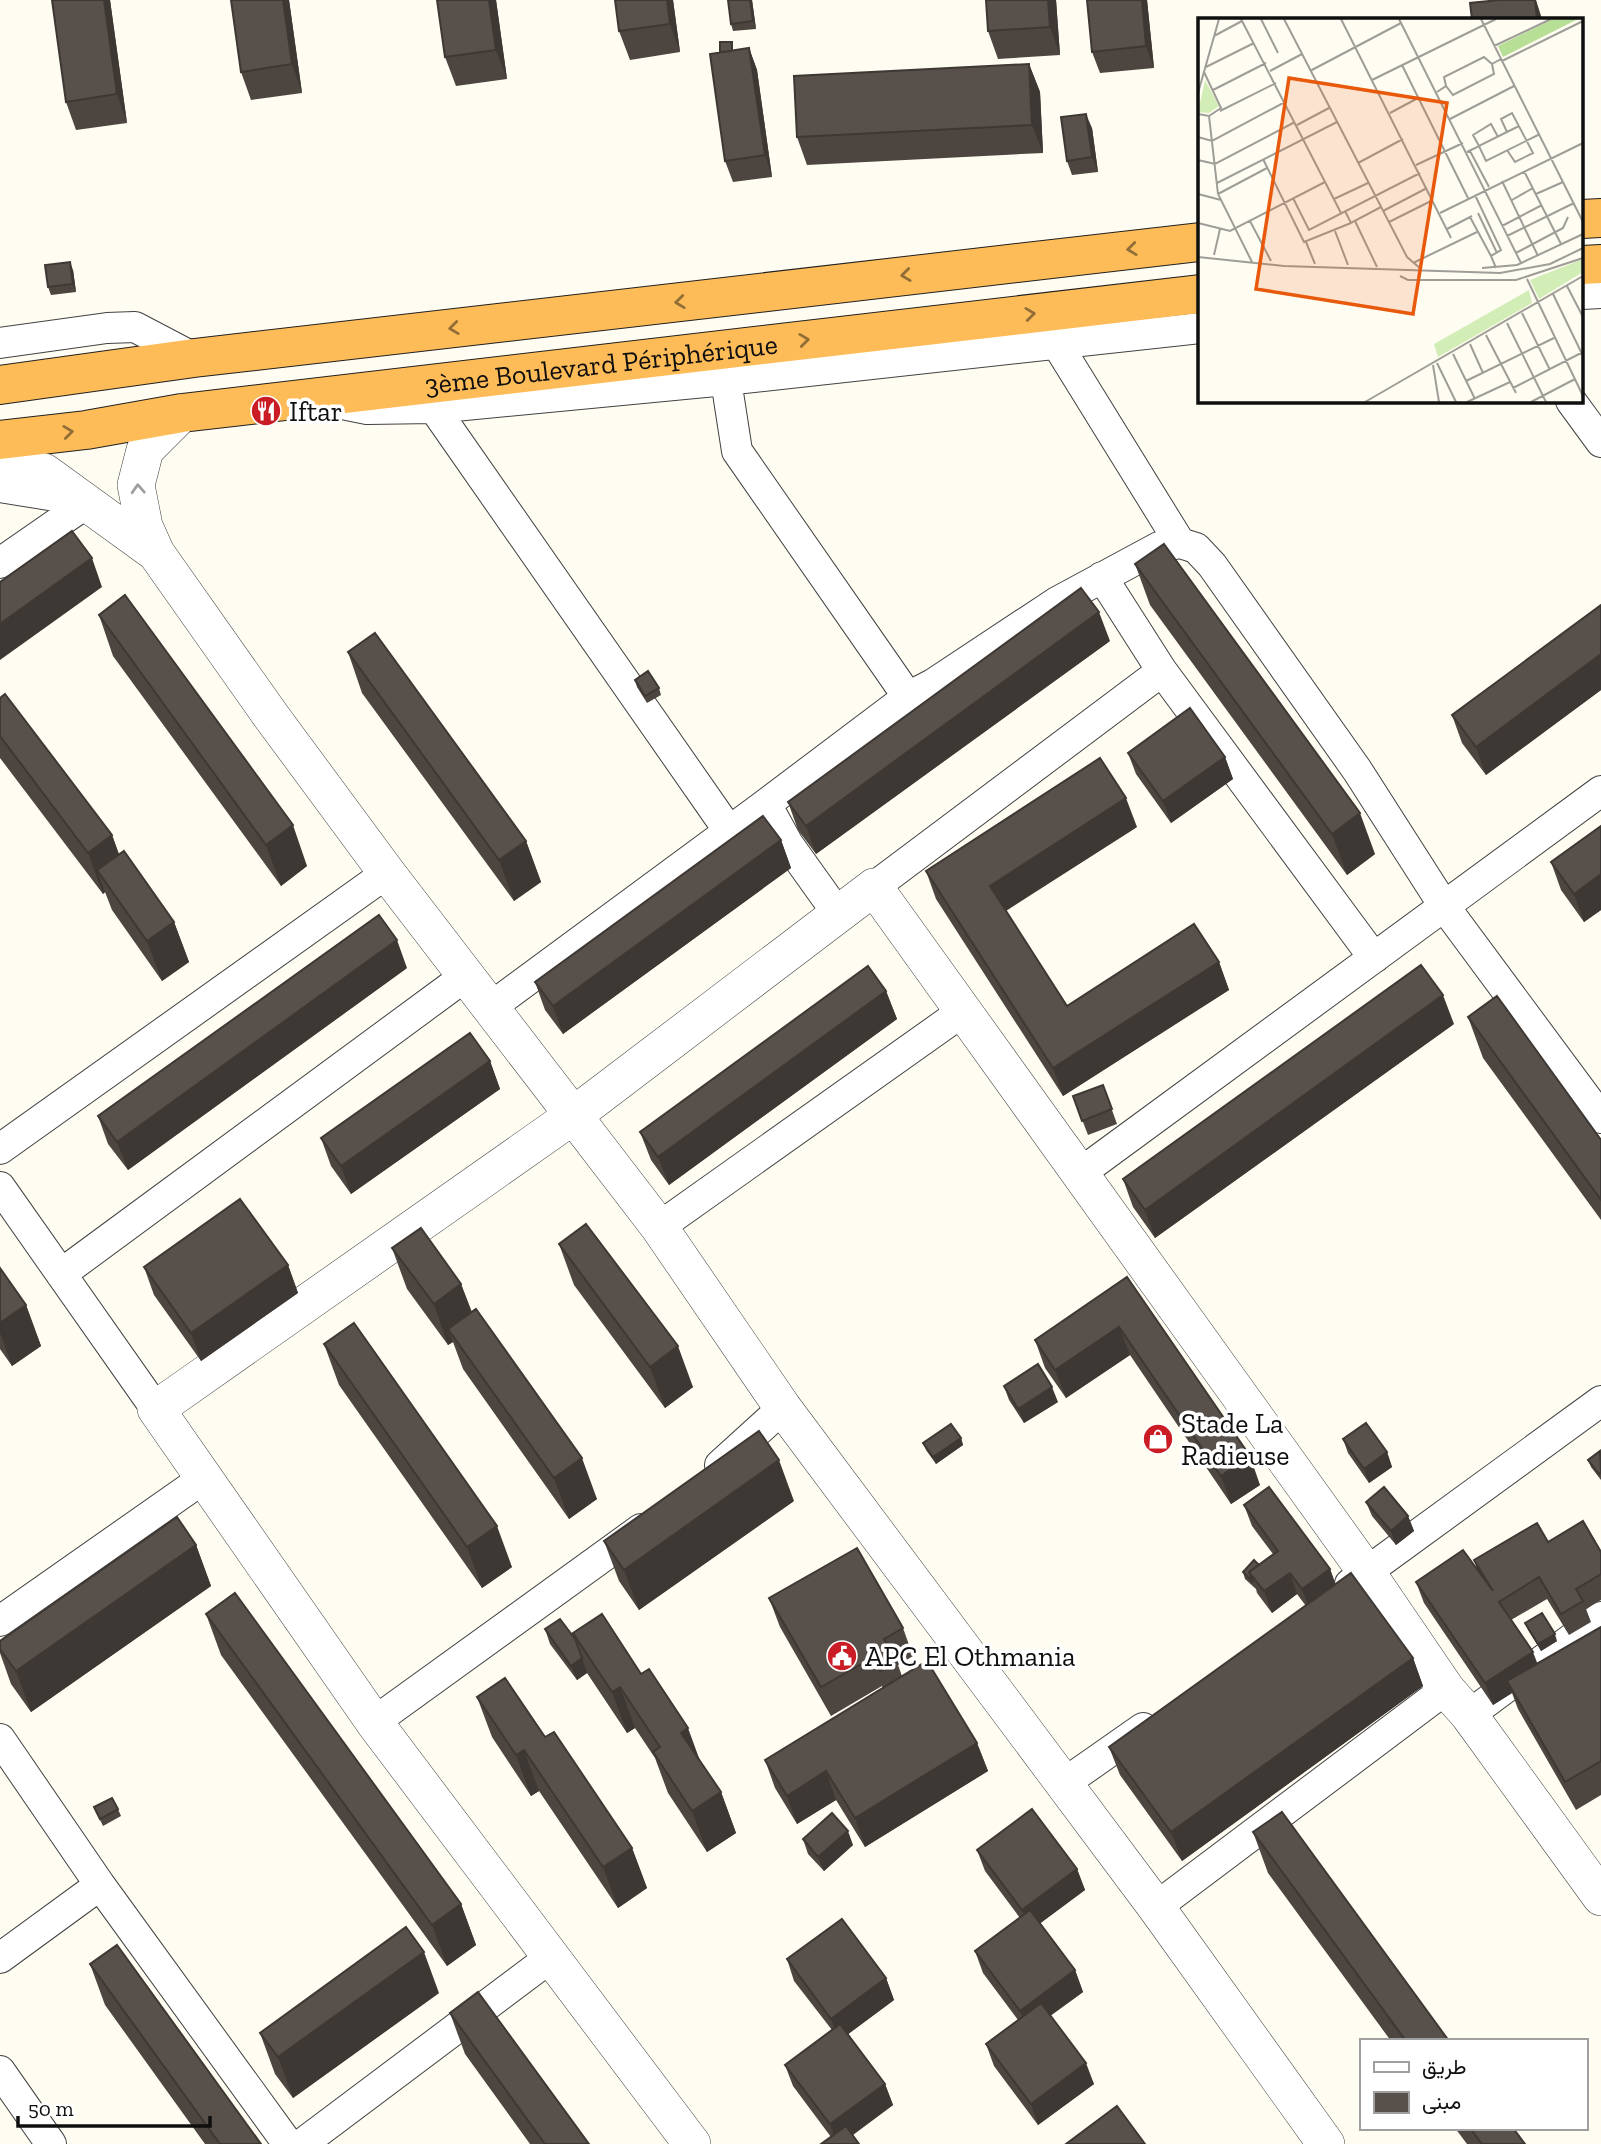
<svg xmlns="http://www.w3.org/2000/svg" width="1601" height="2144" font-family="'Zilla Slab',Vazirmatn,serif">
	<style>
		.lines { fill: none; stroke-linecap: round; stroke-linejoin: round }
		.minor-casing { stroke: #424242; stroke-width: 32 }
		.tertiary-casing { stroke: #424242; stroke-width: 38 }
		.trunk-casing { stroke: #202020; stroke-width: 40 }
		.minor { stroke: #fff; stroke-width: 30 }
		.tertiary { stroke: #fff; stroke-width: 37 }
		.trunk { stroke: #febc58; stroke-width: 38 }
		.wall { fill: #4c4540 }
		.shaded-wall { fill: #3e3834 }
		.building { fill: #58504a; stroke: #3e3834; stroke-width: 2 }
		.oneway { stroke: #926e37 }
		.oneway2 { stroke: #9f9f9f }
		.labels { text-anchor: middle; dominant-baseline: central; stroke-width: 7; stroke-linejoin: round; paint-order: stroke }
		.street-label { font-size: 28px; fill: #0f0f0f; stroke: #fff }
		.poi-label { font-size: 28px; fill: #0f0f0f; stroke: #fff; text-anchor: start }
		.inset-road { fill: none; stroke: #9f9d97; stroke-width: 2 }
		.view { fill: #e8590c; fill-opacity: 0.15; stroke: #e8590c; stroke-width: 3.5 }
		.inset-edge { fill: none; stroke: #0f0f0f; stroke-width: 3.5 }
	</style>
	<rect width="100%" height="100%" fill="#fffcf1"/>
	<g class="lines">
		<g class="minor-casing">
			<path id="minor" d="M1582 294 1601 293
				M0 343 107 328 135 327 194 358
				M1057 344 1180 543
				M726 380 737 451 908 697
				M1571 401 1601 442
				M347 405 367 409 434 408 726 380 1200 328
				M434 408 729 831
				M0 487 80 500
				M0 563 88 502
				M1102 577 1162 671
				M766 804 908 697 933 684 1057 602 1159 547 1180 543 1196 548 1212 565 1357 770 1444 906 1601 1118
				M874 887 1162 671 1374 958
				M491 1007 766 804 788 844 838 914
				M0 1149 387 873
				M1079 1174 1601 791
				M0 1187 156 1409
				M659 1227 962 1012
				M61 1274 467 975
				M720 1465 783 1408
				M1350 1584 1601 1401
				M0 1621 204 1478
				M1469 1715 1601 1617
				M374 1722 641 1529
				M0 1739 100 1885 288 2144
				M1063 1784 1143 1728
				M1156 1907 1446 1689
				M0 1958 100 1885
				M0 2071 51 2144
				M302 2144 551 1957"/>
		</g>
		<g class="tertiary-casing">
			<path id="tertiary" d="M182 413 145 450 136 485 144 526 156 553 271 716 387 873 659 1227 783 1408 1156 1907 1326 2144
				M0 461 44 472 156 553
				M692 2144 374 1722 156 1409 574 1115 874 887 1367 1573 1446 1689 1469 1715 1601 1897"/>
		</g>
		<g class="trunk-casing">
			<g id="trunk">
				<path d="M1582 219 1601 218"/>
				<path d="M1582 265 1601 264"/>
				<path d="M0 385 194 358 1200 242"/>
				<path id="s1" d="M0 440 86 430 182 413 1200 294"/>
			</g>
		</g>
		<use href="#minor" class="minor"/>
		<use href="#tertiary" class="tertiary"/>
		<use href="#trunk" class="trunk"/>
	</g>
	<path class="wall" d="M110 0 127 123 76 130 66 102Z
		M231 0H289L302 93 251 100 241 72Z
		M496 0 507 79 456 86 445 57Z
		M615 0H673L680 52 630 60 619 31Z
		M752 0 756 29 733 31 731 24Z
		M1056 0 1060 55 998 59 988 31Z
		M1087 0H1147L1154 68 1100 73 1092 52Z
		M749 48 757 70 772 177 733 182 725 161 735 50Z
		M1029 64 1040 92 1043 153 807 165 797 137Z
		M1092 128 1098 172 1072 175 1067 161Z
		M73 270 76 292 51 295 48 287Z
		M1135 564 1375 854 1347 875 1150 605Z
		M1601 605V690L1486 775 1462 743 1452 715Z
		M99 615 307 866 281 886 113 656Z
		M1110 641 816 854 798 830 788 802Z
		M348 652 526 841 541 882 514 901 362 693Z
		M635 680 659 688 661 695 647 703 637 687Z
		M0 698 112 835 119 855 174 922 189 962 162 981 112 910 105 892 103 894 0 758Z
		M1128 753 1225 757 1233 779 1171 823 1136 774Z
		M1601 826V910L1584 922 1561 890 1551 862Z
		M1137 827 1006 911 1067 1006 1219 962 1229 990 1063 1096 936 899 926 871Z
		M781 840 791 868 563 1034 545 1010 535 982Z
		M407 968 128 1170 108 1144 98 1116Z
		M886 991 897 1019 669 1185 651 1160 640 1132Z
		M1468 1017 1601 1140V1220L1483 1058Z
		M1454 1024 1155 1238 1133 1207 1123 1179Z
		M490 1061 500 1089 351 1194 331 1166 321 1138Z
		M1103 1085 1117 1124 1088 1135 1073 1096Z
		M559 1244 693 1387 665 1408 574 1285Z
		M392 1248 461 1284 472 1312 597 1499 569 1519 463 1369 453 1342 448 1345 407 1289Z
		M288 1265 298 1293 201 1361 154 1295 144 1267Z
		M0 1268 26 1305 41 1346 12 1366 0 1349Z
		M1127 1277 1260 1485 1231 1504 1130 1355 1066 1398 1045 1368 1035 1340Z
		M324 1344 512 1567 482 1588 339 1385Z
		M1004 1386 1058 1402 1024 1423 1009 1400Z
		M961 1438 963 1445 936 1464 926 1450 923 1443Z
		M1343 1439 1387 1452 1392 1467 1369 1483 1348 1453Z
		M1601 1452V1480L1591 1467 1588 1460Z
		M794 1501 639 1610 619 1581 604 1541Z
		M1366 1502 1408 1516 1414 1531 1396 1545 1372 1516Z
		M1244 1505 1330 1569 1335 1584 1413 1658 1423 1686 1182 1861 1120 1775 1109 1747 1306 1606 1297 1594 1272 1613 1257 1593 1256 1589 1245 1579 1243 1572 1259 1565 1273 1554 1252 1526Z
		M1548 1542 1601 1552V1600L1586 1609 1591 1622 1569 1635 1547 1599 1511 1620 1537 1664 1601 1627V1795L1576 1810 1518 1709 1512 1693 1493 1705 1424 1603 1416 1582 1477 1569 1474 1560Z
		M196 1545 211 1586 31 1712 11 1684 0 1653V1641Z
		M769 1598 903 1628 913 1656 898 1665 902 1676 977 1743 988 1771 865 1847 836 1800 797 1824 775 1788 765 1760 883 1688 882 1686 831 1716 780 1627Z
		M206 1614 461 1904 476 1945 447 1966 221 1655Z
		M1525 1623 1557 1641 1541 1651 1528 1630Z
		M545 1629 575 1639 573 1633 701 1763 721 1792 736 1833 707 1852 668 1793 655 1758 635 1728 627 1733 587 1673 577 1680 550 1644Z
		M477 1697 545 1737 632 1848 647 1888 618 1908 539 1791 531 1796 492 1737Z
		M94 1807 118 1809 121 1816 103 1826Z
		M1253 1832 1449 2041H1391L1268 1873Z
		M803 1839 853 1845 824 1871 808 1854Z
		M977 1850 1077 1869 1085 1890 1040 1923 1075 1970 1083 1992 1050 2016 1094 2084 1038 2125 994 2066 986 2044 1018 2020 983 1973 975 1951 1020 1918 985 1871Z
		M787 1959 886 1978 894 2000 848 2034 885 2084 893 2105 853 2135 831 2137 793 2086 785 2065 832 2030 794 1981Z
		M90 1964 261 2144H205L105 2005Z
		M439 1993 293 2098 275 2074 260 2033Z
		M450 2013 589 2144H530L465 2054Z
		M1455 2128H1513L1525 2144H1467Z"/>
	<path class="shaded-wall" d="M104 0H110L127 123 117 94Z
		M283 0H289L302 93 292 64Z
		M489 0H496L507 79 496 50Z
		M667 0H673L680 52 670 24Z
		M750 0H752L756 29 753 21Z
		M1048 0H1056L1060 55 1050 27Z
		M1142 0H1147L1154 68 1146 46Z
		M1535 0H1536L1542 19H1537Z
		M749 48 757 70 772 177 765 155Z
		M1029 64 1040 92 1043 153 1032 125Z
		M1086 114 1092 128 1098 172 1092 157Z
		M70 262 73 270 76 292 73 284Z
		M92 558 102 587 0 660V624Z
		M1099 612 1110 641 816 854 806 826Z
		M1601 654V690L1486 775 1476 747Z
		M1225 757 1233 779 1171 823 1163 801Z
		M1126 798 1137 827 1000 914 990 886Z
		M1360 813 1375 854 1347 875 1332 834Z
		M293 825 307 866 281 886 266 845Z
		M112 835 127 876 97 870 105 892 103 894 88 853Z
		M781 840 791 868 563 1034 553 1006Z
		M526 841 541 882 514 901 499 860Z
		M1601 874V910L1584 922 1574 894Z
		M174 922 189 962 162 981 147 941Z
		M397 940 407 968 128 1170 117 1142Z
		M1219 962 1229 990 1063 1096 1053 1068Z
		M886 991 897 1019 669 1185 658 1157Z
		M1443 995 1454 1024 1155 1238 1145 1210Z
		M490 1061 500 1089 351 1194 341 1166Z
		M288 1265 298 1293 201 1361 191 1333Z
		M461 1284 476 1325 448 1329 453 1342 448 1345 434 1304Z
		M26 1305 41 1346 12 1366 0 1333V1323Z
		M1119 1327 1130 1355 1066 1398 1055 1370Z
		M678 1346 693 1387 665 1408 650 1367Z
		M1052 1387 1058 1402 1024 1423 1018 1409Z
		M961 1438 963 1445 936 1464 933 1457Z
		M1387 1452 1392 1467 1369 1483 1364 1469Z
		M1250 1456 1260 1485 1231 1504 1221 1476Z
		M582 1458 597 1499 569 1519 554 1478Z
		M779 1460 794 1501 639 1610 624 1570Z
		M1408 1516 1414 1531 1396 1545 1391 1531Z
		M497 1526 512 1567 482 1588 467 1547Z
		M196 1545 211 1586 31 1712 16 1671Z
		M1330 1569 1338 1590 1310 1611 1302 1589Z
		M1290 1573 1297 1594 1272 1613 1264 1591Z
		M1555 1634 1557 1641 1541 1651 1538 1644Z
		M1533 1652 1541 1673 1507 1681 1512 1693 1493 1705 1485 1683Z
		M582 1658 587 1673 577 1680 571 1666Z
		M1413 1658 1423 1686 1182 1861 1171 1832Z
		M620 1687 635 1728 627 1733 612 1692Z
		M688 1728 703 1769 681 1733Z
		M977 1743 988 1771 865 1847 855 1818Z
		M524 1750 539 1791 531 1796 516 1755Z
		M826 1771 836 1800 797 1824 787 1796Z
		M721 1792 736 1833 707 1852 692 1811Z
		M848 1831 853 1845 824 1871 818 1857Z
		M632 1848 647 1888 618 1908 603 1867Z
		M1077 1869 1085 1890 1030 1931 1022 1910Z
		M461 1904 476 1945 447 1966 432 1925Z
		M424 1952 439 1993 293 2098 278 2057Z
		M1075 1970 1083 1992 1028 2032 1020 2011Z
		M886 1978 894 2000 839 2041 831 2019Z
		M1086 2063 1094 2084 1038 2125 1031 2104Z
		M885 2084 893 2105 840 2144H837L830 2124Z"/>
	<path class="building" d="M52 0H104L117 94 66 102Z
		M231 0H283L292 64 241 72Z
		M437 0H489L496 50 445 57Z
		M615 0H667L670 24 619 31Z
		M728 0H750L753 21 731 24Z
		M986 0H1048L1050 27 988 31Z
		M1087 0H1142L1146 46 1092 52Z
		M1499 0H1535L1537 19H1472L1470 3Z
		M720 42H732V51L720 52Z
		M749 48 765 155 725 161 710 54Z
		M1029 64 1032 125 797 137 794 76Z
		M1086 114 1092 157 1067 161 1061 117Z
		M70 262 73 284 48 287 45 265Z
		M72 531 92 558 0 624V582Z
		M1164 544 1360 813 1332 834 1135 564Z
		M1081 588 1099 612 806 826 788 802Z
		M125 595 293 825 266 845 99 615Z
		M1601 605V654L1476 747 1452 715Z
		M375 633 526 841 499 860 348 652Z
		M648 671 659 688 645 696 635 680Z
		M5 694 112 835 88 853 0 736V698Z
		M1190 708 1225 757 1163 801 1128 753Z
		M1100 758 1126 798 990 886 1067 1006 1194 924 1219 962 1053 1068 926 871Z
		M763 816 781 840 553 1006 535 982Z
		M1601 826V874L1574 894 1551 862Z
		M124 851 174 922 147 941 97 870Z
		M379 915 397 940 117 1142 98 1116Z
		M1421 965 1443 995 1145 1210 1123 1179Z
		M868 966 886 991 658 1157 640 1132Z
		M1497 996 1601 1140V1200L1468 1017Z
		M470 1033 490 1061 341 1166 321 1138Z
		M1103 1085 1112 1109 1082 1121 1073 1096Z
		M240 1199 288 1265 191 1333 144 1267Z
		M586 1224 678 1346 650 1367 559 1244Z
		M421 1228 461 1284 434 1304 392 1248Z
		M0 1268 26 1305 0 1323Z
		M1127 1277 1250 1456 1221 1476 1119 1327 1055 1370 1035 1340Z
		M476 1309 582 1458 554 1478 448 1329Z
		M354 1323 497 1526 467 1547 324 1344Z
		M1038 1364 1052 1387 1018 1409 1004 1386Z
		M1366 1423 1387 1452 1364 1469 1343 1439Z
		M951 1424 961 1438 933 1457 923 1443Z
		M759 1431 779 1460 624 1570 604 1541Z
		M1600 1451 1601 1472 1599 1474 1588 1460Z
		M1269 1487 1330 1569 1302 1589 1290 1573 1264 1591 1249 1572 1278 1551 1244 1505Z
		M1384 1487 1408 1516 1391 1531 1366 1502Z
		M177 1517 196 1545 16 1671 0 1649V1641Z
		M1583 1521 1601 1552V1574L1576 1589 1583 1601 1561 1614 1539 1577 1499 1602 1533 1652 1485 1683 1416 1582 1463 1550 1493 1591 1474 1560 1537 1523 1548 1542Z
		M857 1548 903 1628 884 1639 897 1662 880 1671 872 1658 821 1687 769 1598Z
		M1254 1560 1259 1565 1249 1572 1253 1582 1243 1572Z
		M1351 1573 1413 1658 1171 1832 1109 1747Z
		M235 1593 461 1904 432 1925 206 1614Z
		M1542 1613 1555 1634 1538 1644 1525 1623Z
		M602 1614 641 1674 649 1669 688 1728 681 1733 721 1792 692 1811 653 1752 660 1747 620 1687 612 1692 573 1633Z
		M560 1619 575 1639 582 1658 571 1666 545 1629Z
		M1601 1627V1761L1565 1782 1507 1681Z
		M927 1661 977 1743 855 1818 826 1771 787 1796 765 1760Z
		M505 1678 545 1737 554 1732 632 1848 603 1867 524 1750 516 1755 477 1697Z
		M112 1798 118 1809 100 1819 94 1807Z
		M1032 1809 1077 1869 1022 1910 977 1850Z
		M1282 1812 1449 2041H1406L1253 1832Z
		M832 1813 848 1831 818 1857 803 1839Z
		M1030 1910 1075 1970 1020 2011 975 1951Z
		M842 1919 886 1978 831 2019 787 1959Z
		M406 1927 424 1952 278 2057 260 2033Z
		M117 1945 261 2144H220L90 1964Z
		M478 1992 589 2144H545L450 2013Z
		M1041 2003 1086 2063 1031 2104 986 2044Z
		M840 2024 885 2084 830 2124 785 2065Z
		M1117 2106 1145 2144H1066Z
		M846 2126 859 2144H821Z
		M1470 2128H1513L1525 2144H1482Z"/>
	<defs><path id="oneway-chevron" d="M-2-3.5L2.5 0L-2 3.5" fill="none" stroke-width="1.6" stroke-linecap="round" stroke-linejoin="round" transform="scale(1.75)"/></defs>
	<g class="oneway">
		<use href="#oneway-chevron" transform="translate(1132 249) rotate(173)"/>
		<use href="#oneway-chevron" transform="translate(906 275) rotate(173)"/>
		<use href="#oneway-chevron" transform="translate(680 302) rotate(173)"/>
		<use href="#oneway-chevron" transform="translate(1030 314) rotate(-7)"/>
		<use href="#oneway-chevron" transform="translate(454 328) rotate(173)"/>
		<use href="#oneway-chevron" transform="translate(804 340) rotate(-7)"/>
		<use href="#oneway-chevron" transform="translate(68 432) rotate(-7)"/>
	</g>
	<use class="oneway2" href="#oneway-chevron" transform="translate(138 489) rotate(-93)"/>
	<defs>
		<g id="restaurant-disc" transform="scale(1.575)"><circle r="9.5" fill="#ca1c25" stroke="#fff"/><path d="M-5-6h1v4h1v-4h1v4h1v-4h1v5L-1.5 .5V6h-2V.5L-5-1ZM5-6V6H3V1.5H1.5Q1.5-4 5-6Z" fill="#fff"/></g>
		<g id="shop-disc" transform="scale(1.575)"><circle r="9.5" fill="#ca1c25" stroke="#fff"/><path d="M-5-2.5h2.3a2.7 3.5 0 0 1 5.4 0H5L5.5 6h-11ZM-1.5-2.5h3a1.5 2.3 0 0 0-3 0Z" fill="#fff"/></g>
		<g id="civic-disc" transform="scale(1.575)"><circle r="9.5" fill="#ca1c25" stroke="#fff"/><path d="M-.6-6.5H3V-4.5H.6V-3L4-1V1h2V6H-6V1h2V-1L-.6-3ZM-1.2 2.5V6h2.4V2.5Z" fill="#fff"/></g>
	</defs>
	<g fill-rule="evenodd">
		<use href="#restaurant-disc" x="266" y="411"/>
		<use href="#shop-disc" x="1158" y="1439"/>
		<use href="#civic-disc" x="842" y="1656"/>
	</g>
	<g class="labels">
		<g class="street-label">
			<text stroke="none"><textPath href="#s1" startOffset="606">3ème Boulevard Périphérique</textPath></text>
		</g>
		<g class="poi-label">
			<text x="289" y="411">Iftar</text>
			<text x="1181" y="1423">Stade La<tspan x="1181" dy="32">Radieuse</tspan></text>
			<text x="865" y="1656">APC El Othmania</text>
		</g>
	</g>
	<g transform="translate(1198 18)">
		<rect width="385" height="385" fill="#fffcf1"/>
		<path d="M385 241V254L341 281 332 262ZM331 272 334 285 240 339 236 326Z" fill="#d3edb7"/>
		<path d="M355 1H380L305 39 300 28Z" fill="#b7df95"/>
		<path d="M7 62 21 88 11 95 0 94Z" fill="#d3edb7"/>
		<path class="inset-road" d="M43 1 143 195M63 1 80 35M86 1 209 239 223 251M143 1 253 220M201 1 323 245M283 1 385 204M16 18 44 3M296 28 353 1M304 43 385 3M204 47 270 180M8 49 56 25M72 53 104 36M112 53 203 5M174 62 298 1M248 68 246 59 286 39 294 46M15 72 68 45M239 74 248 68 255 77 296 56 294 46 303 41M0 75 21 1M22 93 78 65M192 95 220 80M0 96 11 98 23 90 6 54M11 98 20 176 54 244M252 101 316 68M99 107 131 90M309 114 303 101 314 95 335 135 317 144 309 132M0 119 14 123 87 84M300 119 293 106 275 117 281 128 321 108M272 133 291 169M269 134 281 128 288 143 342 116M65 141 106 224 153 205M0 142 17 146 97 104M160 145 205 121M218 147 265 125M326 153 363 226M304 163 340 238M19 165 139 104M0 176 23 182M20 176 69 150M338 176 365 164M277 177 303 232 293 238 298 250M95 180 111 212 222 155M136 181 170 165M314 182 335 170M147 193 153 205 183 189M185 193 229 170M242 195 385 125M280 195 299 235M272 199 293 238M52 203 73 243M157 203 179 249M191 204 235 182M0 205 32 213 127 164M304 208 344 187M249 211 274 198M137 213 150 247M309 218 376 185M108 224 117 246M318 235 365 210 370 199M16 237 22 211M0 239 86 248 302 255 352 246 385 230M215 245 279 214M284 250 319 247 385 216M202 258 210 262H318L385 240M329 261 385 378M369 268 385 299M355 276 385 338M324 295 352 352M309 305 348 384M288 317 318 375M272 326 285 355M255 336 277 381M239 345 258 384M235 347 241 384M268 363 356 320M315 370 385 334M167 384 385 258M269 384 312 364M333 384 377 361"/>
		<path class="view" d="M91 60 249 85 215 296 58 271Z"/>
		<rect width="385" height="385" class="inset-edge"/>
	</g>
	<rect x="1360" y="2039" width="228" height="91" fill="#ffffff" stroke="#9f9f9f" stroke-width="2"/>
	<rect x="1374" y="2062" width="35" height="10" fill="#ffffff" stroke="#9f9f9f" stroke-width="2"/>
	<text x="1422" y="2074" font-size="21" fill="#0f0f0f">طريق</text>
	<rect x="1374" y="2092" width="35" height="21" fill="#58504a" stroke="#9f9f9f" stroke-width="2"/>
	<text x="1422" y="2109" font-size="21" fill="#0f0f0f">مبنى</text>
	<path d="M18 2116v10h192v-10" fill="none" stroke="#0f0f0f" stroke-width="3.5"/>
	<text x="28" y="2116" font-size="21" fill="#0f0f0f" stroke="#ffffff" stroke-width="5" paint-order="stroke">50 m</text>
</svg>
